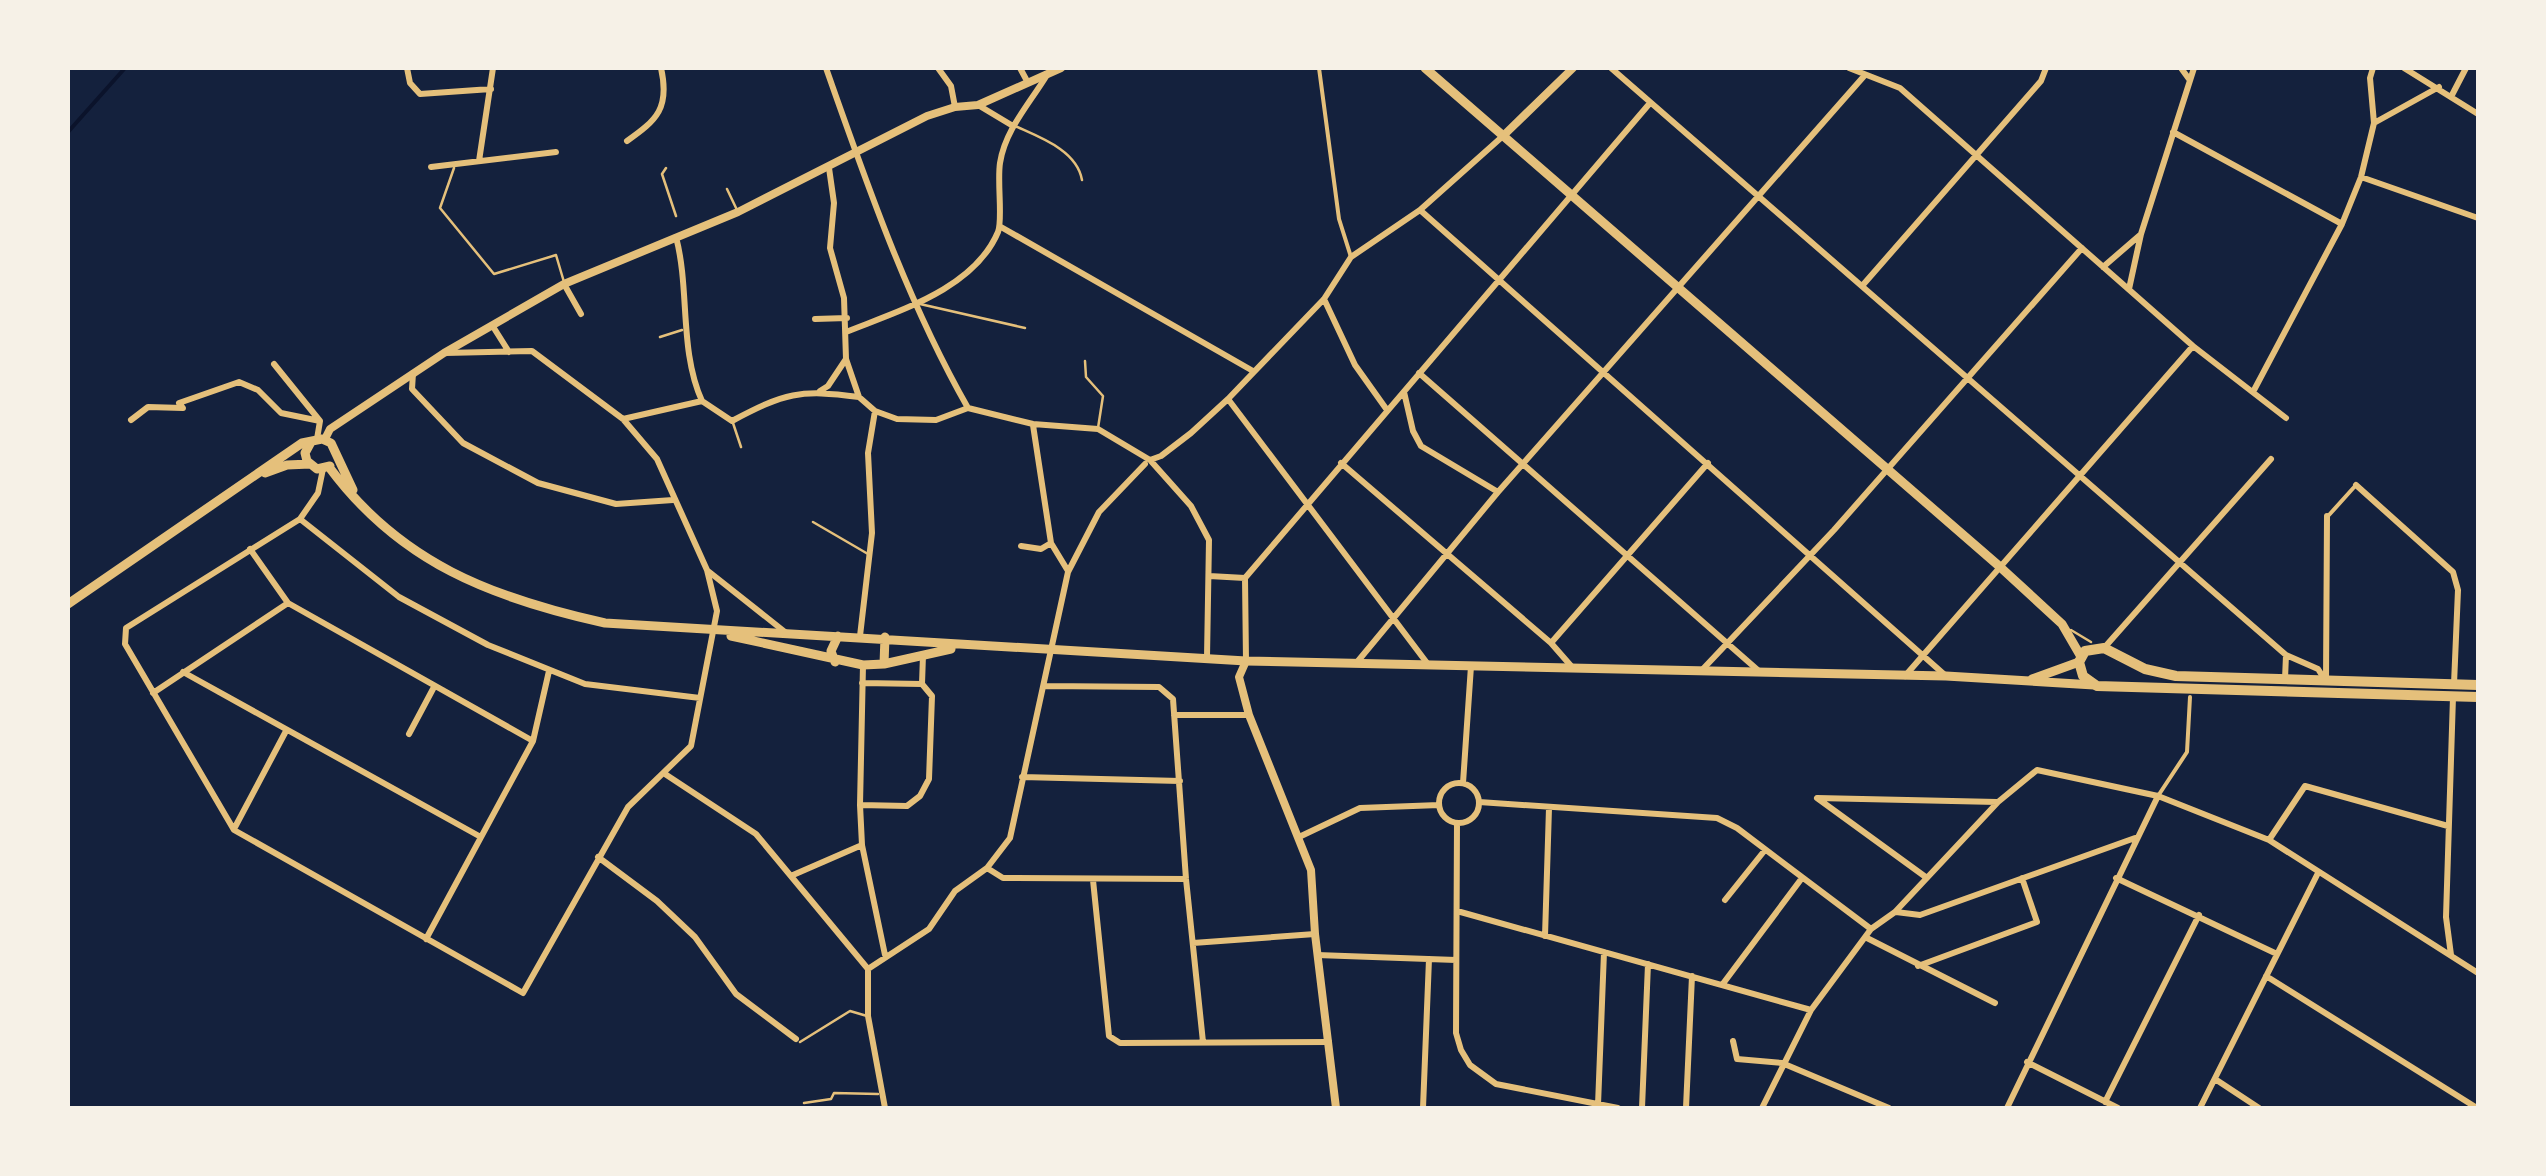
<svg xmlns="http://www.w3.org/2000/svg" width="2546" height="1176" font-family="'Fira Sans Condensed',sans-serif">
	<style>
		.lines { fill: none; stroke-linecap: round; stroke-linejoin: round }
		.stream { stroke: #0b132b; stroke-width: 4 }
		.service { stroke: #e5c07b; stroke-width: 2.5 }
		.pedestrian { stroke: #e5c07b; stroke-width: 4 }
		.minor { stroke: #e5c07b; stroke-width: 6 }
		.tertiary { stroke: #e5c07b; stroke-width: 8 }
		.secondary { stroke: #e5c07b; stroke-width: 8 }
		.primary { stroke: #e5c07b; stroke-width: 9 }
		.trunk { stroke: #e5c07b; stroke-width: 10 }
	</style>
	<rect width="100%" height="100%" fill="#14213d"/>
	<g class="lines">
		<path class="stream" d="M68 132 125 68"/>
		<path class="service" d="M1015 126C1039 137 1077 150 1082 180
			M454 168 440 208 494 274 556 255 564 282
			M666 168 662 174 676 216
			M727 189 737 210
			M920 304 1025 328
			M660 337 682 330
			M1085 361 1086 377 1103 396 1098 428
			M733 423 741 447
			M813 522 868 554
			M2071 630 2091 642
			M800 1042 850 1011 867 1016
			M804 1103 831 1099 834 1093 878 1094"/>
		<path class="pedestrian" d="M1319 68 1339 219 1351 257
			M2329 515 2356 485
			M2158 796 2187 752 2190 697"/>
		<path class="minor" d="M407 68 410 83 420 94 491 89
			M826 68C867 184 907 301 968 408
			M938 68 951 86 955 107
			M1020 68 1027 81
			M1611 68 2286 655 2318 669 2325 680
			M1849 68 1900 88 2193 346 2286 418
			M2181 68 2189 79
			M2404 68 2478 114
			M2452 95 2466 68
			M978 105 1013 126
			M2374 123 2439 87
			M2173 132 2342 224
			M627 141C657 120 670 108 661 68
			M479 161 493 68
			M431 167 556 152
			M829 168 834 203 830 248 844 298 846 359 859 397 875 411 897 419 936 420 968 408 1033 424 1098 429 1150 460 1191 506 1209 540 1207 657
			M2361 177 2478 218
			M1420 210 1946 676
			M1001 227 1253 371
			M676 237C690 290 679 350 702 401
			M2103 267 2140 235
			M564 284 581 314
			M1862 286 2041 81 2046 68
			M2129 289 2141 234 2194 68
			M1324 299 1355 365 1387 410
			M815 319 847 318
			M492 325 509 352
			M846 332C898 311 974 289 998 232 1003 220 997 182 1000 163 1005 130 1030 103 1047 75
			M274 364 320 421 317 439
			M413 373 412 389 463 443 538 483 616 504 673 500
			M1419 373 1760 672
			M820 391 828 386 846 359
			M1404 392 1413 431 1421 446 1498 492
			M2253 392 2342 224 2361 177 2374 123 2370 78 2373 68
			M1228 399 1427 663
			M702 401 732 421C785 393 799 389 859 397
			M623 419 702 401
			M131 420 148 407 183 408 179 403 239 382 258 390 281 413 320 421
			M1033 425 1051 543 1068 571
			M1150 460 1161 456 1191 433 1228 399 1324 299 1351 257 1420 210 1503 136
			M1341 463 1551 643 1572 667
			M323 469 318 493 300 519 126 628 125 644 234 830 523 993 628 807 691 746 717 611 707 570 657 459 623 419 532 351 445 353
			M2356 485 2453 572 2458 590 2454 684
			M300 519 399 597 488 645 585 684 700 698
			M1021 546 1041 549 1051 543
			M250 549 288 603 533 741
			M708 571 785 632
			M1209 576 1245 578
			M860 636 872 533 868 453 875 411
			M1551 643 1708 463
			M2104 648 2271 459
			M1246 661 1245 578 1650 103
			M1358 661 1498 492 1865 75
			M863 665 860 805 862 845 885 955
			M1702 670 1834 530 2082 248
			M183 672 479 836
			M1905 676 2193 346
			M2285 679 2286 655
			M2326 680 2327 516
			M862 683 922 684
			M1044 686 1159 687 1173 699 1186 879 1203 1042
			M153 693 288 603
			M1174 715H1249
			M409 734 434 687
			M665 774 756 834 868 969
			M1022 777 1180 781
			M1463 783 1471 666
			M1439 803a20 20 0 1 1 40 0a20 20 0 1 1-40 0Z
			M1479 802 1717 818 1737 828 1871 929
			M860 805 907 806 920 796 929 779 932 696 922 684 923 655
			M1457 823 1456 1033 1461 1050 1470 1065 1496 1084 1618 1108
			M234 829 286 731
			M1299 837 1360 808 1439 805
			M2269 840 2305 786 2448 826
			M598 857 657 901 695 937 736 994 796 1039
			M987 868 1003 878 1186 879
			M793 875 862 845
			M1927 878 1817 798 1997 802
			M2116 878 2277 954
			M1093 880 1109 1036 1120 1043 1329 1042
			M1725 900 1765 850
			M1457 911 1811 1010
			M1896 912 1920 915 2135 838
			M1545 936 1549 808
			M1865 937 1995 1003
			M426 939 533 741 549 671
			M1193 943 1315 934
			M1317 955 1456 960
			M2451 955 2446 917 2453 697
			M1918 966 2037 922 2022 878
			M2266 976 2477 1108
			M1722 985 1802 878
			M1733 1041 1737 1059 1782 1063 1889 1108
			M2027 1062 2118 1108
			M2215 1079 2259 1108
			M2105 1102 2199 915
			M1598 1105 1604 952
			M885 1108 868 1016V969L929 929 955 891 987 868 1010 838 1068 572 1099 512 1145 464
			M1423 1108 1429 959
			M1642 1108 1648 964
			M1686 1108 1692 976
			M1762 1108 1811 1010 1871 929 1895 912 1998 802 2037 770 2158 796 2269 840 2478 973
			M2007 1108 2158 796
			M2200 1108 2318 873"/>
		<path class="tertiary" d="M1246 661 1239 677 1249 715 1311 870 1315 934 1336 1108"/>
		<path class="secondary" d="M1503 136 1573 68
			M325 439 330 429 444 353 564 284 738 212 927 116 955 107 978 105 1061 68"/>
		<path class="primary" d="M1425 68 1999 566 2062 624 2080 655
			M311 442 305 453 307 461 317 469 330 466
			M329 467C400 563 492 598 605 623L1246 661 1946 676 2094 685
			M265 473 287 465 310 464
			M68 604 302 443 322 439 331 443 353 490
			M731 636 863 665 884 664 951 649
			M835 662 831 651 838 636
			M884 664 885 637
			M2032 679 2079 662"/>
		<path class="trunk" d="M2478 685 2176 676 2145 669 2104 648 2085 651 2079 662 2083 676 2097 686 2478 697"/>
	</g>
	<rect width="2546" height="1176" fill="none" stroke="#f6f1e7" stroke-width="140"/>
</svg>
